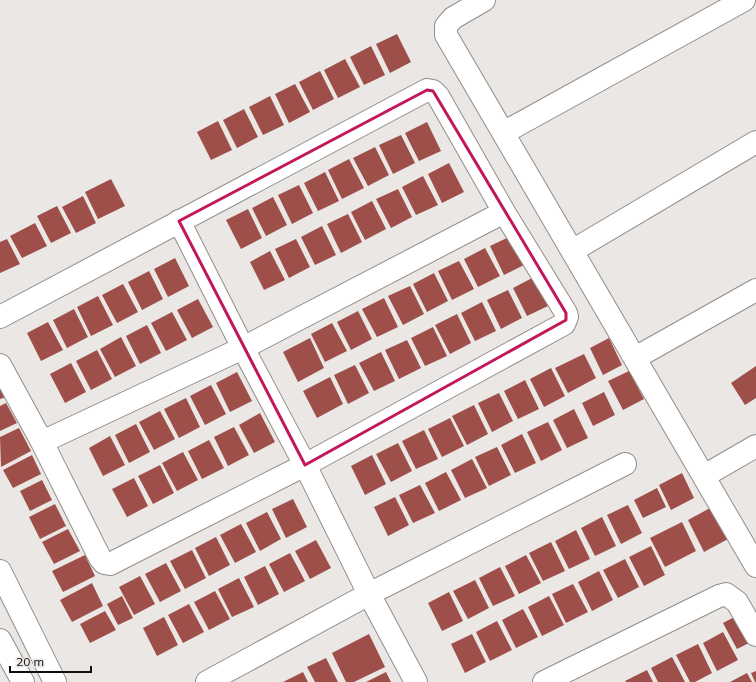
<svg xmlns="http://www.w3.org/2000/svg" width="756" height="682" font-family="Mulish,sans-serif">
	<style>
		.building { fill: #9f4f4a }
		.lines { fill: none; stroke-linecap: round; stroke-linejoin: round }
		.street-casing { stroke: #908d8b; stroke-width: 24 }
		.secondary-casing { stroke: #908d8b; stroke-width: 24 }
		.street { stroke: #fff; stroke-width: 22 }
		.secondary { stroke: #fff; stroke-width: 22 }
		.marked { fill: none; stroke: #c2185b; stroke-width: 3; stroke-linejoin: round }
	</style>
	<rect width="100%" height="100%" fill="#eae7e5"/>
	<path class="building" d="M397 34 411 62 390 73 376 44Z
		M371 46 385 75 364 85 350 57Z
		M345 59 360 87 338 98 324 70Z
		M320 71 334 99 313 110 299 82Z
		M295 84 310 112 289 123 275 94Z
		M270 96 284 125 263 135 249 107Z
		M244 109 258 137 237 148 223 120Z
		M218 121 232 150 211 160 197 132Z
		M427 122 441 151 419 161 405 133Z
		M401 135 415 163 393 174 379 145Z
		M375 147 389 175 368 186 353 158Z
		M349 159 364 188 342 199 328 170Z
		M449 163 464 192 442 203 428 174Z
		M325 172 339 201 318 211 304 183Z
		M423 176 438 205 416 215 402 187Z
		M111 179 125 206 98 219 85 192Z
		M299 185 313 213 292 224 278 195Z
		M398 189 412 217 391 228 376 199Z
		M83 196 96 223 76 233 62 207Z
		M273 197 287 225 266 236 252 208Z
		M372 201 386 229 365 240 351 212Z
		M57 206 71 233 51 243 37 216Z
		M248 209 262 238 241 249 226 220Z
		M348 214 362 242 341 253 327 224Z
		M35 223 47 246 22 258 10 236Z
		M322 226 336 255 315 265 301 237Z
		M511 236 526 264 504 275 490 246Z
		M7 239 20 264 0 273V242Z
		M296 239 310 267 289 278 275 249Z
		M485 248 500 276 478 287 464 259Z
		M270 251 285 280 264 290 250 262Z
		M175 258 189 286 168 297 154 269Z
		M459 261 474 289 452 300 438 271Z
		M149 271 163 299 142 310 128 282Z
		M434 273 448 301 427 312 413 284Z
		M534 277 548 306 527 316 513 288Z
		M123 284 138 312 117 323 102 295Z
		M410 286 424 314 403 325 388 296Z
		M508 290 522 318 501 329 487 300Z
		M98 296 113 325 91 336 77 307Z
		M384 298 398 327 377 337 362 309Z
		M198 299 213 327 192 338 177 310Z
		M482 302 496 331 475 341 461 313Z
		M74 309 88 337 67 348 53 320Z
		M358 311 372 339 351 350 337 322Z
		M172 312 187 340 166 351 151 323Z
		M457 314 471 343 450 354 435 325Z
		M48 322 63 350 41 361 27 333Z
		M332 323 347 351 325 362 311 334Z
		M147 325 161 353 140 364 126 336Z
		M433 327 447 356 425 366 411 338Z
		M121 337 136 366 115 377 100 349Z
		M310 338 324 368 298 382 283 352Z
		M609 338 622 365 603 375 590 348Z
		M407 340 421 368 399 379 385 350Z
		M97 350 112 379 91 390 76 361Z
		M381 352 395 381 374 391 359 363Z
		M584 354 596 378 568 393 555 368Z
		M71 363 86 392 65 403 50 374Z
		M355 365 369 393 348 404 334 375Z
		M756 366V398L745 405 731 383Z
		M551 368 565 396 544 407 530 379Z
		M629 371 644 399 623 410 608 381Z
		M237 372 252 401 230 412 216 383Z
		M330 377 343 404 317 418 303 391Z
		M525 380 539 409 518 419 504 391Z
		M211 385 226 414 205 425 190 396Z
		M0 386 6 397 0 399Z
		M604 392 615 415 593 426 582 403Z
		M499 393 513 421 492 432 478 403Z
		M186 398 200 427 179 438 164 409Z
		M6 403 17 423 0 431V406Z
		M474 405 488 434 467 445 452 416Z
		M574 409 588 438 567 448 553 420Z
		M160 411 175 439 154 450 139 422Z
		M260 413 275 442 254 453 239 425Z
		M450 418 464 446 442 457 428 429Z
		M548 422 562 450 541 461 527 432Z
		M136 424 150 452 129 463 115 435Z
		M234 427 249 455 228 466 214 437Z
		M19 428 31 451 1 467 0 437Z
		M424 430 438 459 416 469 402 441Z
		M522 434 536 463 515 473 501 445Z
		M110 436 125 465 103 476 89 448Z
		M209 440 224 468 202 479 188 451Z
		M398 443 412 471 391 482 376 454Z
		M497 447 511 475 489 486 475 457Z
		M183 452 198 480 177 491 162 463Z
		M32 455 41 474 13 488 3 470Z
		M372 455 386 484 365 495 351 466Z
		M472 459 487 488 465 498 451 470Z
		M160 465 174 493 153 504 138 476Z
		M446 472 461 500 439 511 425 483Z
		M682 473 694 498 671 510 659 485Z
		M134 478 148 506 127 517 112 489Z
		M42 480 52 500 30 511 20 491Z
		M420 485 435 513 413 523 399 495Z
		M657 488 666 507 643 518 634 500Z
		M395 497 409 525 388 536 374 507Z
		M293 499 307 527 286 538 272 509Z
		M55 504 66 526 40 539 29 517Z
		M628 505 642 533 621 544 607 515Z
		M712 507 728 539 704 552 688 520Z
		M267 512 281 539 260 551 246 523Z
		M602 517 616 546 595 556 581 528Z
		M682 522 696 551 665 567 650 538Z
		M241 524 256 552 235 563 220 535Z
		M68 529 80 551 54 564 42 542Z
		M576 530 590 559 569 569 555 541Z
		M216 537 230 565 209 576 195 548Z
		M316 540 331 568 310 579 295 551Z
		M551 542 565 571 543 581 529 553Z
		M651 546 665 575 644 586 629 557Z
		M192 550 206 578 185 589 170 561Z
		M290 553 305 581 284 592 269 564Z
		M85 555 95 576 63 592 52 571Z
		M526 555 541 583 519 594 505 566Z
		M625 559 639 587 618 598 603 570Z
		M166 563 181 591 160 602 145 574Z
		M265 566 279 594 258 605 244 577Z
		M500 567 515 596 493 606 479 578Z
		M599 571 613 600 592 611 578 582Z
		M140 576 155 604 134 615 119 587Z
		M239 578 254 607 232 617 218 589Z
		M475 580 489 608 468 619 453 591Z
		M92 583 103 606 72 622 60 600Z
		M573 584 588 612 566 623 552 594Z
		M215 591 230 619 209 630 194 602Z
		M449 592 463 621 442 631 428 603Z
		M122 596 133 618 118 625 107 604Z
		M549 596 564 625 542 636 528 607Z
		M189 604 204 632 183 643 168 615Z
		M523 609 538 637 516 648 502 620Z
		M105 611 116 630 90 643 80 624Z
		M740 614 753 641 737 649 723 623Z
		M164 617 178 645 157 656 143 628Z
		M497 621 512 650 490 661 476 632Z
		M723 632 738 660 717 671 703 643Z
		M369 634 385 667 354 682H346L332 653Z
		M472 634 486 662 465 673 451 644Z
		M698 644 712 673 695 682H690L676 655Z
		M672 657 685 682H658L651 668Z
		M326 658 338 682H315L307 667Z
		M647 670 653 682H626L625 681Z
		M756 671V682H755L751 673Z
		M303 672 308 682H283Z
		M386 672 391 682H366Z
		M747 673 752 682H730Z"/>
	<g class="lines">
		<g class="street-casing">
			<path id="street" d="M484 0 453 18 446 26V35L756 566
				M503 133 744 0
				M179 221 243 348 305 465 369 594 416 682
				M572 251 756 142
				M0 317 427 90 433 91 438 96 504 212 566 313 567 317 564 324 305 465 110 564 104 563 100 558 42 442 0 365
				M635 358 756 290
				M42 442 243 348 504 212
				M704 476 756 446
				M0 571 55 682
				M207 682 369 594 625 464
				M544 682 719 596 726 594 737 602 756 635"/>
		</g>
		<g class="secondary-casing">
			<path id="secondary" d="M0 640 23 682"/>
		</g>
		<use href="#street" class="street"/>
		<use href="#secondary" class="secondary"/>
	</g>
	<path class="marked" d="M427 90 433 91 566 313V320L305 465 179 221Z"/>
	<path d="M10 666v6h81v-6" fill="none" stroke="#0e0c0c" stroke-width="2"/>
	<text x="16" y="666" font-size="12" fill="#0e0c0c" stroke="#eae7e5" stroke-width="3" paint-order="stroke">20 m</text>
</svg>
